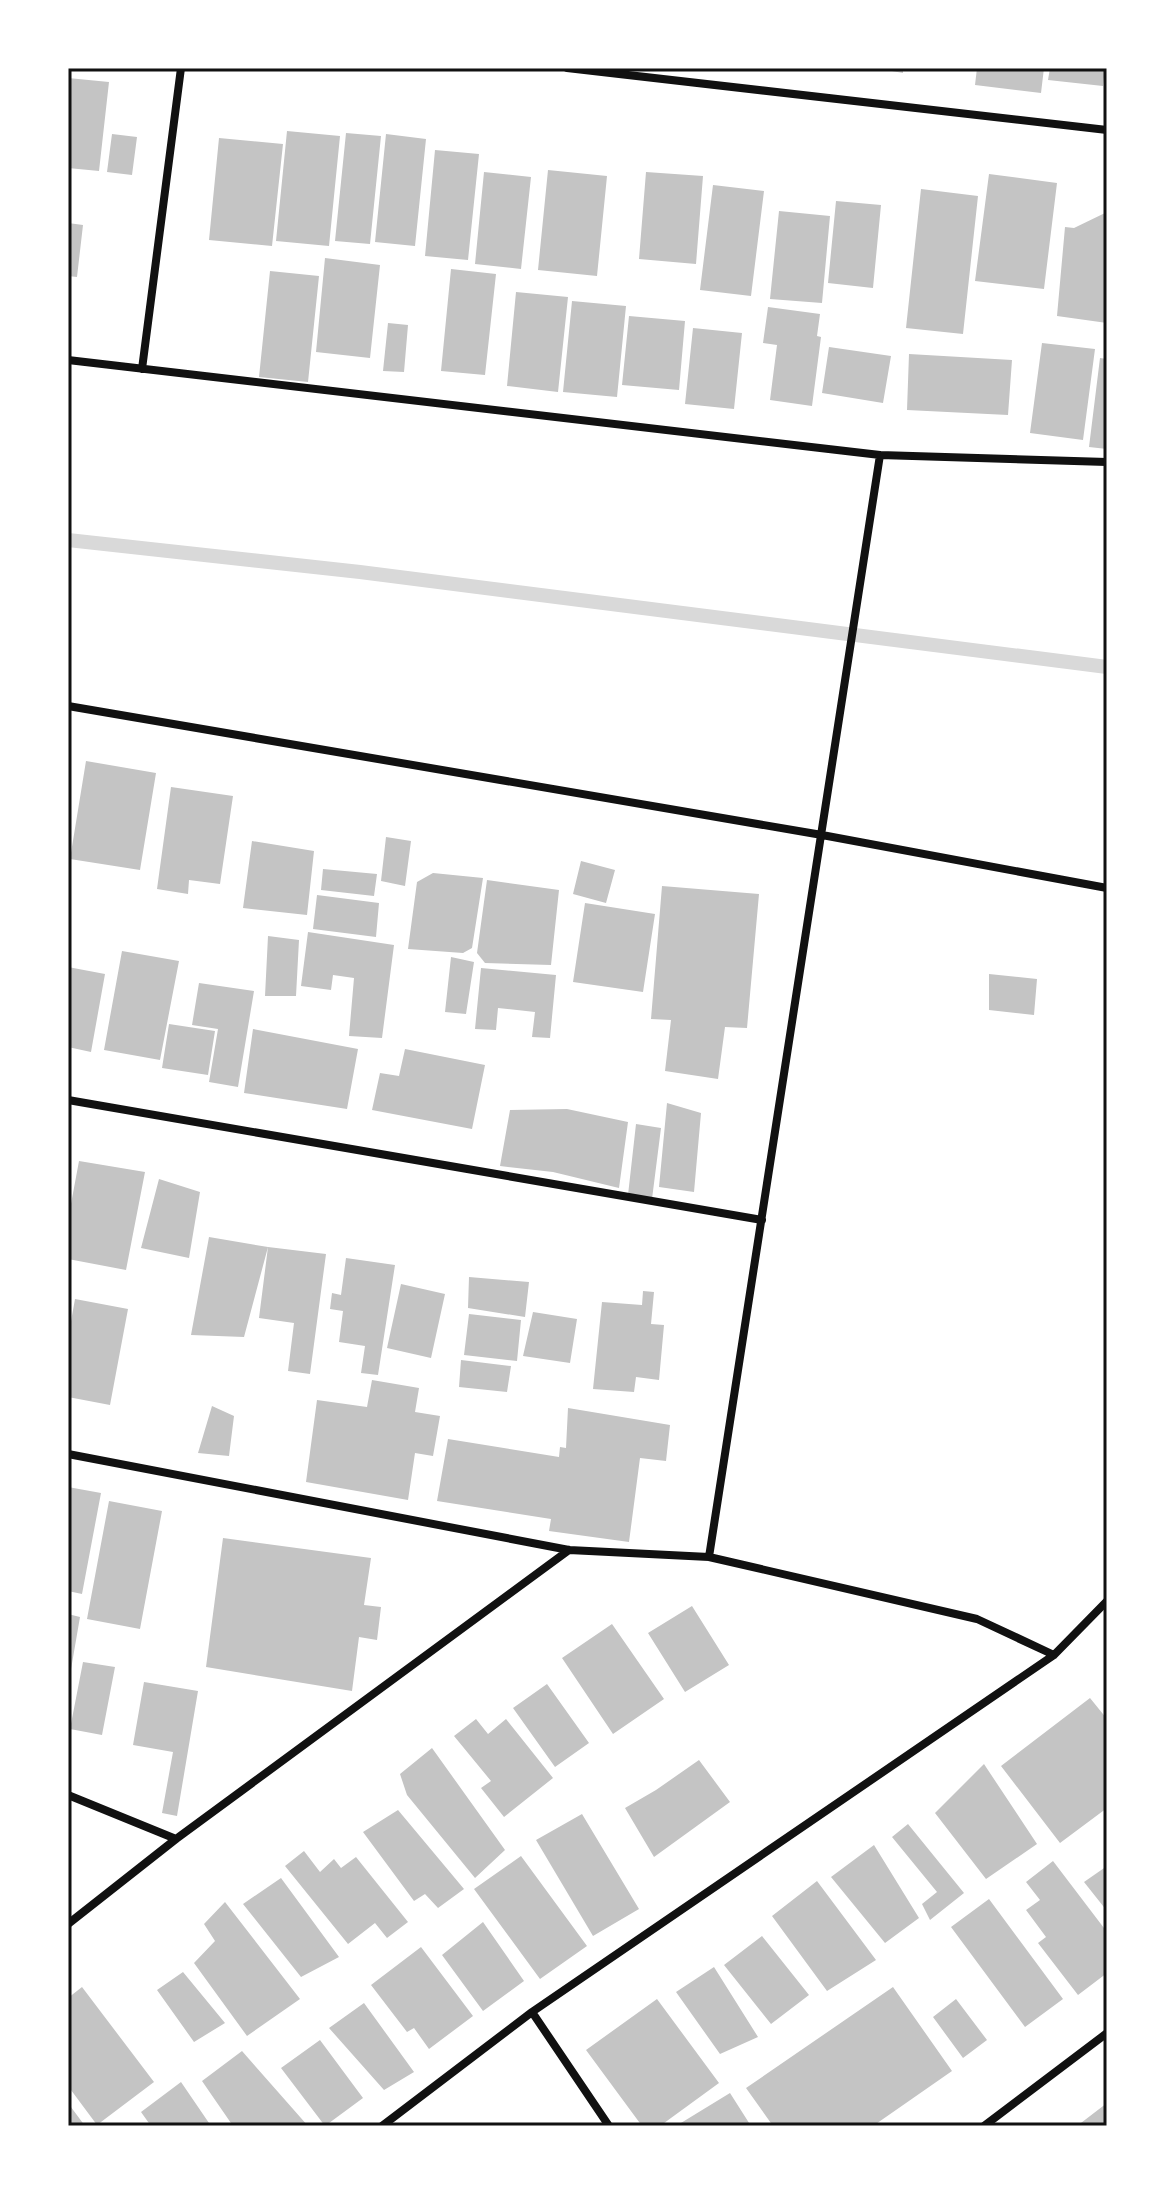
<svg xmlns="http://www.w3.org/2000/svg" width="1175" height="2194" font-family="'Source Sans 3',sans-serif">
	<style>
		.lines { fill: none; stroke-linecap: round; stroke-linejoin: round }
		.stream { stroke: #d9d9d9; stroke-width: 14 }
		.building { fill: #c4c4c4 }
		.minor { stroke: #111; stroke-width: 8 }
		.neatline { fill: none; stroke: #111; stroke-width: 3 }
	</style>
	<rect width="100%" height="100%" fill="#fff"/>
	<g class="lines">
		<path class="stream" d="M68 540 360 572 1107 667"/>
	</g>
	<path class="building" d="M875 68H903V73Z
		M977 68H1044L1041 93 975 85Z
		M1050 68H1105L1103 86 1048 80Z
		M68 78 109 82 99 171 68 168Z
		M287 131 340 136 329 246 276 241Z
		M346 133 381 136 370 244 335 241Z
		M112 134 137 137 132 175 107 172Z
		M386 134 426 139 415 246 375 242Z
		M219 138 283 144 272 246 209 240Z
		M435 150 479 154 468 260 425 256Z
		M548 170 607 176 597 276 538 270Z
		M484 172 531 177 521 269 475 264Z
		M646 172 703 176 696 264 639 259Z
		M989 174 1057 183 1044 289 975 281Z
		M713 185 764 191 751 296 700 290Z
		M921 189 978 196 963 334 906 328Z
		M836 201 881 205 873 288 828 283Z
		M779 211 830 216 822 303 770 299Z
		M1105 213H1107V323L1057 316 1065 227 1074 228Z
		M68 223 83 225 77 277 68 276Z
		M325 258 380 265 370 358 316 352Z
		M451 269 496 274 485 375 441 371Z
		M270 271 319 276 308 382 259 377Z
		M516 292 568 297 558 392 507 386Z
		M572 301 626 306 617 397 563 392Z
		M768 307 820 314 817 336 821 337 812 406 770 400 777 345 763 343Z
		M629 316 685 321 679 390 622 385Z
		M388 323 408 325 404 372 383 371Z
		M693 328 742 333 734 409 685 404Z
		M1042 343 1095 349 1083 440 1030 433Z
		M829 347 891 356 883 403 822 393Z
		M909 354 1012 360 1008 415 907 410Z
		M1100 358 1107 359V449L1089 447Z
		M86 761 156 773 140 870 70 859Z
		M171 787 233 796 220 884 189 880 188 894 157 889Z
		M386 837 411 841 405 886 381 881Z
		M252 841 314 851 307 915 243 908Z
		M581 861 615 870 606 903 573 894Z
		M323 869 377 874 374 896 321 890Z
		M433 873 483 878 472 948 463 953 408 949 417 882Z
		M487 880 559 890 551 965 485 963 477 953Z
		M662 886 759 894 747 1028 725 1027 718 1079 665 1071 671 1020 651 1019Z
		M317 895 379 903 376 937 313 929Z
		M585 903 655 914 643 992 573 982Z
		M308 932 394 945 382 1038 349 1036 354 978 333 975 331 990 301 986Z
		M268 936 299 940 296 996H265Z
		M122 951 179 961 160 1060 104 1050Z
		M451 957 474 962 466 1014 445 1012Z
		M68 967 105 974 91 1052 68 1047Z
		M481 968 556 975 550 1038 532 1037 535 1012 498 1008 496 1030 475 1029Z
		M989 974 1037 979 1034 1015 989 1010Z
		M199 983 254 991 238 1087 209 1082 218 1029 192 1025Z
		M169 1024 215 1031 208 1075 162 1068Z
		M253 1029 358 1049 347 1109 244 1093Z
		M405 1049 485 1065 472 1129 372 1110 380 1073 399 1076Z
		M667 1103 701 1113 694 1192 659 1187Z
		M567 1109 628 1122 619 1188 553 1172 500 1166 510 1110Z
		M636 1124 661 1128 652 1199 628 1195Z
		M79 1161 145 1172 126 1270 68 1259V1220Z
		M159 1179 200 1192 189 1258 141 1248Z
		M209 1237 268 1247 244 1337 191 1335Z
		M268 1247 326 1254 310 1374 288 1371 294 1323 259 1318Z
		M346 1258 395 1265 378 1375 361 1373 365 1346 339 1342 343 1311 330 1309 332 1293 341 1295Z
		M469 1277 529 1282 525 1317 468 1308Z
		M401 1284 445 1294 431 1358 387 1348Z
		M643 1291 654 1292 651 1324 664 1325 659 1380 636 1377 634 1392 593 1389 602 1302 642 1305Z
		M75 1299 128 1309 110 1405 68 1397V1338Z
		M533 1312 577 1319 570 1363 523 1356Z
		M469 1314 521 1320 517 1361 464 1355Z
		M461 1360 511 1366 507 1392 459 1387Z
		M372 1380 419 1388 415 1412 440 1416 433 1456 415 1453 408 1500 306 1482 317 1400 367 1407Z
		M212 1406 234 1416 229 1456 198 1453Z
		M568 1408 670 1425 666 1461 640 1458 629 1542 549 1531 551 1519 437 1501 448 1439 559 1457 560 1447 566 1448Z
		M68 1487 101 1493 82 1594 68 1591Z
		M109 1501 162 1511 140 1629 87 1619Z
		M223 1538 371 1558 364 1605 381 1607 377 1640 359 1637 352 1691 206 1667Z
		M692 1606 729 1665 685 1692 648 1633Z
		M68 1614 80 1617 70 1675 68 1674Z
		M612 1624 664 1699 613 1734 562 1658Z
		M83 1662 115 1667 102 1735 70 1729Z
		M144 1682 198 1691 177 1816 162 1813 173 1752 133 1745Z
		M547 1684 589 1743 555 1767 513 1708Z
		M1090 1698 1107 1719V1808L1060 1843 1001 1766Z
		M476 1719 488 1734 506 1719 553 1778 504 1817 481 1788 491 1781 454 1736Z
		M432 1748 505 1850 475 1878 407 1795 400 1774Z
		M699 1760 730 1802 654 1857 625 1808 656 1790Z
		M984 1764 1037 1844 986 1879 935 1813Z
		M398 1810 464 1889 438 1908 425 1894 414 1901 363 1832Z
		M582 1814 639 1909 593 1936 536 1840Z
		M908 1824 964 1893 930 1920 922 1904 937 1892 892 1837Z
		M874 1845 919 1918 885 1943 831 1877Z
		M304 1851 320 1872 334 1859 341 1868 356 1857 408 1922 387 1938 375 1923 348 1944 285 1866Z
		M521 1856 587 1946 540 1979 474 1889Z
		M1053 1861 1107 1932V1973L1078 1995 1038 1943 1046 1937 1026 1910 1040 1900 1026 1882Z
		M1107 1866V1911L1084 1882Z
		M281 1878 339 1957 301 1977 243 1904Z
		M817 1881 876 1960 827 1991 772 1916Z
		M989 1899 1063 1999 1025 2027 951 1927Z
		M225 1902 300 1999 247 2036 194 1963 215 1941 204 1924Z
		M483 1922 524 1981 483 2011 442 1955Z
		M762 1936 809 1995 771 2024 724 1965Z
		M421 1947 473 2016 429 2049 414 2028 407 2032 371 1985Z
		M714 1967 758 2037 720 2054 676 1992Z
		M183 1972 225 2023 194 2042 157 1990Z
		M82 1987 154 2082 97 2125 68 2086V1998Z
		M893 1987 952 2071 873 2126H773L746 2088Z
		M657 1999 719 2083 660 2126H642L586 2050Z
		M956 1999 987 2040 963 2058 933 2017Z
		M364 2003 414 2072 384 2090 329 2028Z
		M320 2040 363 2098 325 2126 281 2068Z
		M242 2051 308 2126H233L202 2081Z
		M181 2082 209 2123 206 2126H151L141 2112Z
		M730 2093 751 2126H676Z
		M68 2103 85 2126H68Z
		M1107 2103V2126H1077Z"/>
	<g class="lines">
		<path class="minor" d="M567 68 1107 130
			M68 360 880 455 1107 462
			M142 369 181 68
			M68 706 822 835 1107 888
			M68 1100 762 1220
			M68 1454 569 1550 709 1557 977 1619 1054 1655
			M709 1557 880 455
			M68 1795 176 1839
			M68 1924 176 1839 569 1550
			M532 2012 609 2126
			M382 2126 532 2012 1054 1655 1107 1601
			M984 2126 1107 2033"/>
	</g>
	<rect width="1175" height="2194" fill="none" stroke="#ffffff" stroke-width="140"/>
	<rect x="70" y="70" width="1035" height="2054" class="neatline"/>
</svg>
